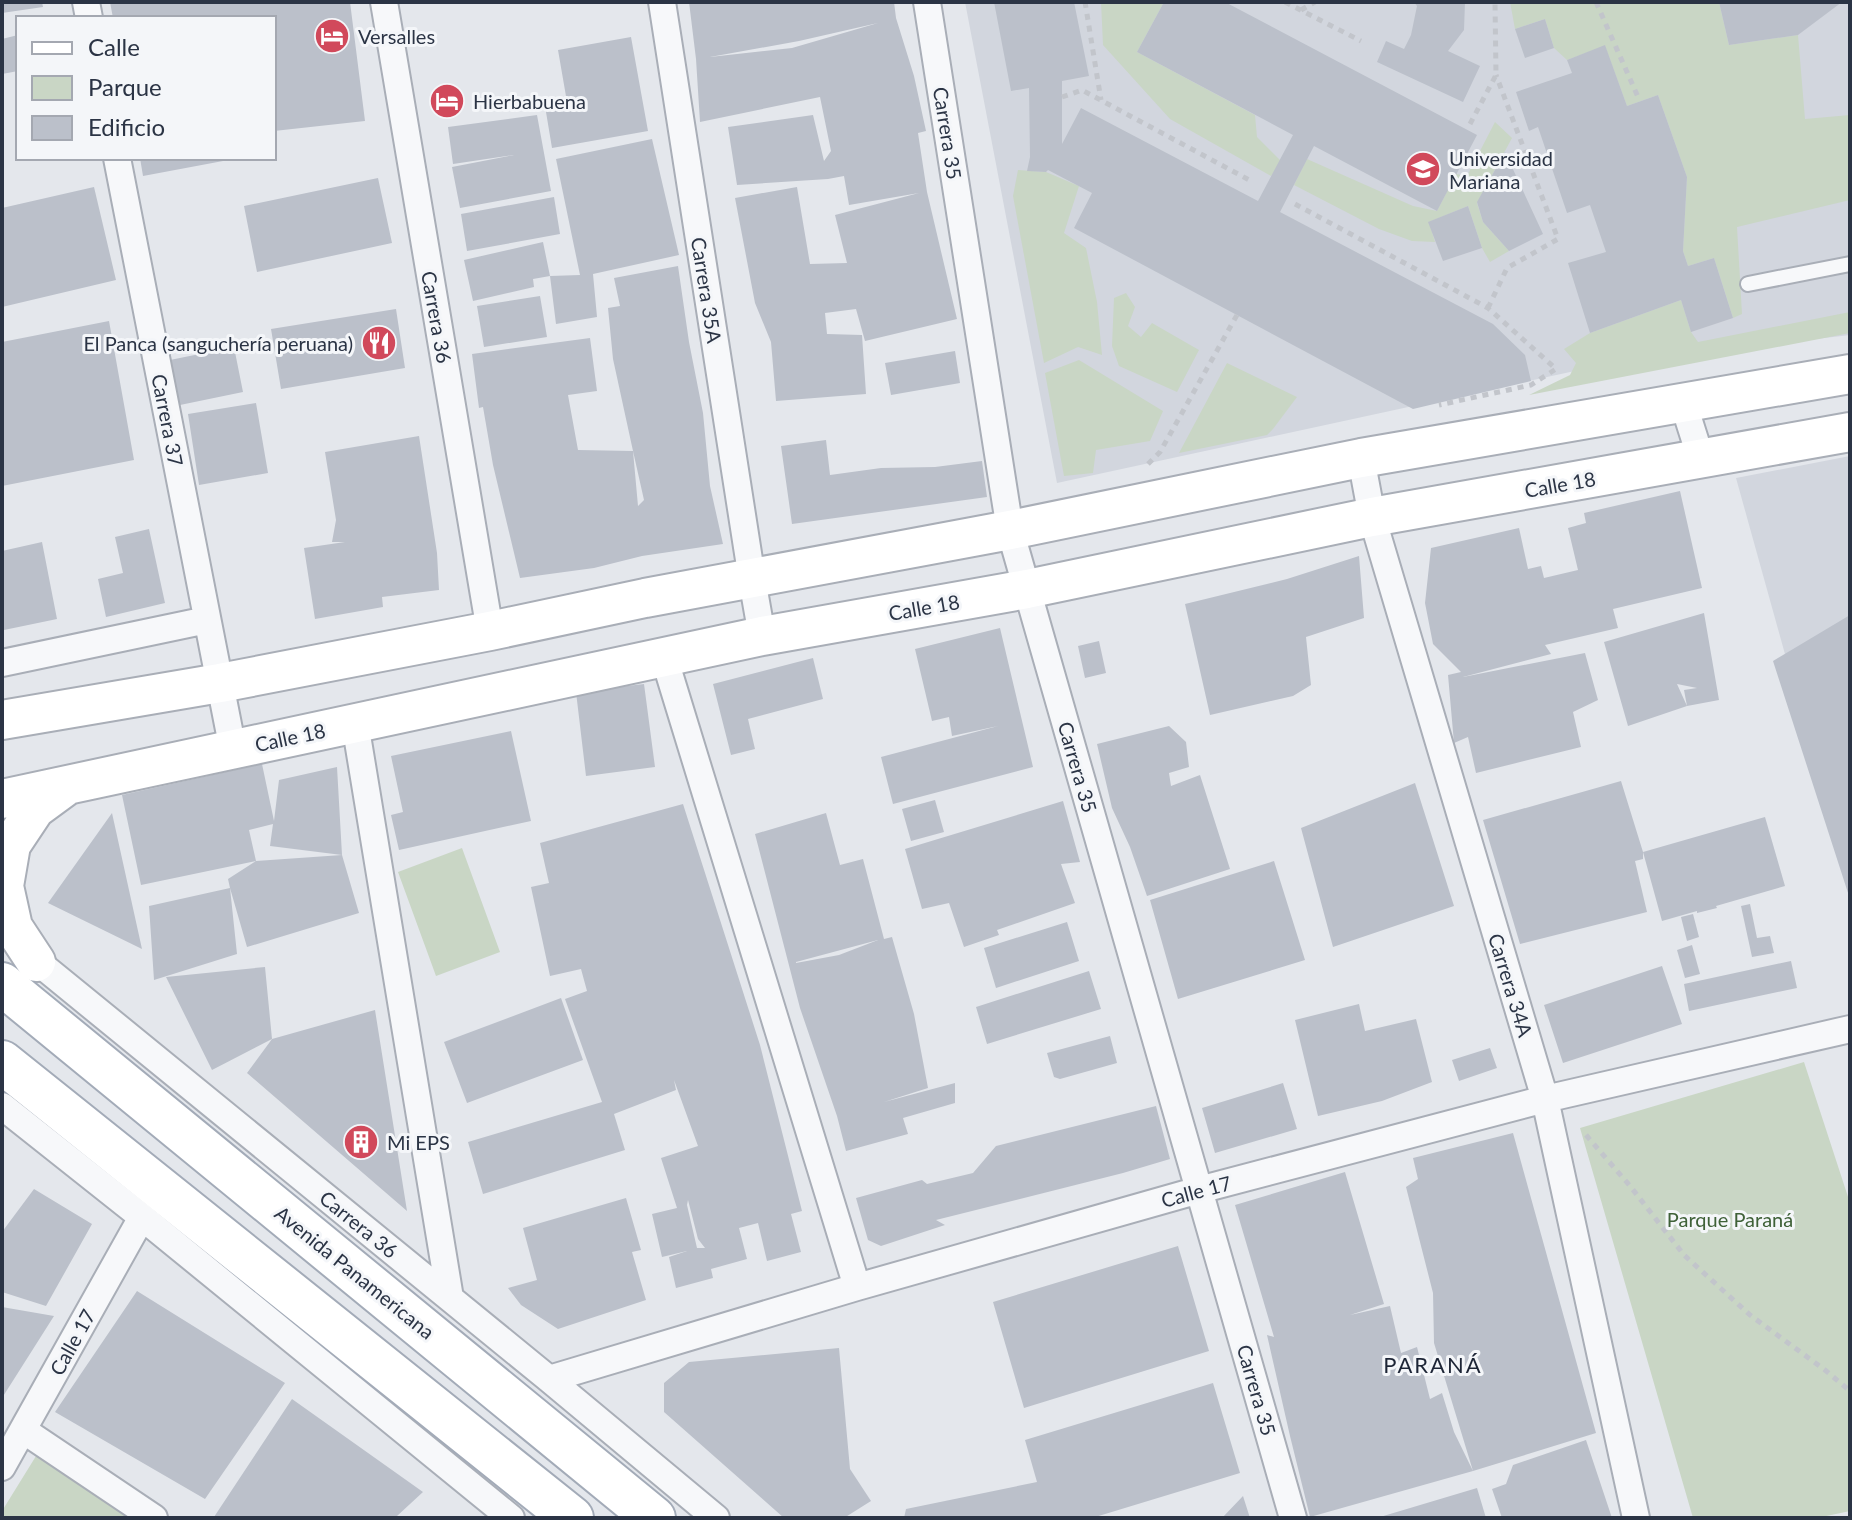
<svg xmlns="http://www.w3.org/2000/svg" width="1852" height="1520" font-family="Lato,sans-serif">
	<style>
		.built { fill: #d2d6de }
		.green { fill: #c9d6c5 }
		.building { fill: #bbc0ca; fill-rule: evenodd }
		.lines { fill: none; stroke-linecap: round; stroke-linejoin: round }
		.lane-casing { stroke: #a9aeb7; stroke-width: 18 }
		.street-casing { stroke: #a9aeb7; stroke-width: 30 }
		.secondary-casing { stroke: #a9aeb7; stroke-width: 42 }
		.primary-casing { stroke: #a3abb8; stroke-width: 46 }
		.path { stroke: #c2c5cb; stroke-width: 5; stroke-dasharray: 6 6; stroke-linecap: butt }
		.lane { stroke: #f7f8fa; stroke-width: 14 }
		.street { stroke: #f7f8fa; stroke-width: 26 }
		.secondary { stroke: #fff; stroke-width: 38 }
		.primary { stroke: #fff; stroke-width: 42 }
		.labels { text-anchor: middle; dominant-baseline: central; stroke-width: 6; stroke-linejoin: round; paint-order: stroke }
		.poi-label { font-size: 20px; fill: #2b3445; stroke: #f4f6f9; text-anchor: start }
		.street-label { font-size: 20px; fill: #2b3445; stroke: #f4f6f9 }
		.park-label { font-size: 20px; fill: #3f6138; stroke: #f4f6f9 }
		.neighbourhood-label { font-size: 22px; letter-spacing: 2px; fill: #1d2536; stroke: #f4f6f9 }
	</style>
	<rect width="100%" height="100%" fill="#e4e7ec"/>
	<path class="built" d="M965 2H1850V335L1607 364 1057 483Z
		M1850 456V888L1736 478Z"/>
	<path class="green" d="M1101 2H1164L1137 52 1255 115 1257 137 1282 162 1271 176 1170 119 1103 45Z
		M1510 2H1719L1729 45 1798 35 1805 119 1850 115V200L1737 227 1742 314 1733 318 1714 258 1688 266 1683 251 1687 177 1658 95 1627 106 1605 46 1567 60 1554 48 1545 19 1515 29Z
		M1495 122 1512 138 1477 203 1483 222 1509 251 1490 262 1482 248 1468 206 1429 222 1435 242 1412 241 1379 229 1294 185 1307 159 1413 206 1437 211 1456 174 1467 176Z
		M1018 170 1046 172 1079 186 1064 233 1086 248 1097 302 1102 355 1078 347 1044 363 1013 196Z
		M1126 293 1135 307 1128 326 1141 337 1152 323 1199 350 1177 392 1119 366 1112 346 1114 298Z
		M1681 300 1691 332 1698 342 1850 312V333L1529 395 1570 375 1576 363 1564 349 1590 333Z
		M1079 360 1163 411 1150 441 1096 450 1093 473 1064 476 1045 373Z
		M1227 363 1297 397 1273 429 1267 435 1179 453Z
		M462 848 500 952 436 976 398 872Z
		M1804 1062 1850 1203V1511L1817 1518H1693L1580 1128Z
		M41 1448 138 1518H2V1511Z"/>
	<path class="building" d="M2 2H42L43 7 2 13Z
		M110 2H350L365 121 274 131V18H113Z
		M689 2H894L896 18 914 76 926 131 918 133 927 192 957 319 865 341 856 309 825 313 827 334 862 335 866 394 776 401 771 342 755 303 735 198 797 187 810 264 847 263 835 215 919 193 849 205 844 176 828 179 737 185 728 127 813 115 824 161 831 151 820 97 700 122 696 59ZM878 23 792 48 710 57 799 41Z
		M994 2H1074L1089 76 1062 81V144L1081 108 1258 201 1293 135 1137 52 1164 2H1225L1477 135 1437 211 1314 146 1280 212 1493 324 1525 355 1531 381 1413 409 1074 228 1092 193 1048 170 1046 172 1027 171 1030 157 1029 88 1011 91Z
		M1414 2H1465L1464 30 1448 51 1480 66 1463 102 1377 62 1386 41 1404 49 1411 35 1417 6Z
		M1719 2H1842L1798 35 1729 45Z
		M1545 19 1554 48 1525 58 1515 29Z
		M18 35V71L2 74V39Z
		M631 37 648 131 552 148 545 106 567 102 558 50Z
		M1605 45 1627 106 1658 95 1687 177 1683 251 1688 266 1714 258 1733 318 1691 332 1681 300 1590 333 1568 263 1606 252 1590 205 1567 213 1538 127 1529 131 1516 92 1572 73 1567 60Z
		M537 115 551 191 460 208 452 167 514 155 453 164 448 127Z
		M652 139 679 255 593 274 597 317 556 324 550 276 580 275 556 159Z
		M1505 152 1543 234 1509 251 1483 222 1477 202Z
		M140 158H223V161L143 176Z
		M378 178 392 243 257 272 244 206Z
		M94 187 116 280 2 307V208Z
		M554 197 560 234 467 251 461 214Z
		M1468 206 1482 248 1443 261 1428 222Z
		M543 242 550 276 533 279 534 287 473 301 464 260Z
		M678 266 689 342 703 413 710 486 723 544 642 556 594 568 520 578 493 465 483 407 479 408 472 354 590 338 597 391 568 395 578 450 633 451 613 359 608 308 620 306 614 278ZM633 451 644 500 638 506Z
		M540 296 547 337 484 347 477 306Z
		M396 309 405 368 281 389 271 329Z
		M109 321 134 460 2 486V342Z
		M234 347 243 392 180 405 170 360Z
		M955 351 960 383 891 395 885 363Z
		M256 403 268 473 199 485 188 414Z
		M419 436 437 553 439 590 382 597 383 607 315 619 304 548 345 542H332L336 520 325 452Z
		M826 440 830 475 881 468 935 467 982 461 987 497 792 524 781 446Z
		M1680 491 1702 588 1613 609 1618 628 1545 645 1551 654 1463 677 1585 653 1598 700 1573 712 1581 747 1476 773 1468 737 1454 743 1448 675 1461 672 1433 644 1425 603 1431 548 1519 528 1528 569 1541 566 1544 578 1578 570 1568 528 1586 523 1584 513Z
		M149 529 165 603 106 617 98 579 123 573 115 537Z
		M42 542 57 619 4 630 2 621V551Z
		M1359 556 1364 618 1306 637 1311 685 1293 696 1210 715 1185 604 1287 579Z
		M1704 613 1719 700 1687 706 1684 690 1697 688 1677 684 1687 706 1628 726 1604 642Z
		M1850 615V896H1849L1773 661Z
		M1000 628 1033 767 893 804 881 757 998 726 952 736 949 717 932 721 915 649Z
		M1099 641 1106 673 1085 678 1078 646Z
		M813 658 823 699 748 719 755 749 731 755 713 684Z
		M644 684 655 767 586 776 576 692Z
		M1169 726 1186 742 1189 767 1169 773 1171 786 1200 775 1230 869 1147 896 1130 847 1112 808 1097 744Z
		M511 731 531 821 399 850 391 815 403 812 391 756Z
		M262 764 274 821 279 780 337 767 342 855 359 913 247 947 230 888 237 954 154 980 149 906 230 888 228 879 256 861 342 855 270 846 273 824 249 830 256 861 141 885 122 795Z
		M1621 781 1643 852V859L1635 861 1647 912 1520 944 1483 820Z
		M1415 783 1454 906 1333 947 1301 828Z
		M935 800 944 832 911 841 902 809Z
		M1063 801 1080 862 1061 864 1075 903 997 930 999 935 964 947 949 903 922 909 905 849Z
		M683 804 760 1045 802 1211 791 1214 801 1252 767 1261 758 1223 739 1228 747 1259 711 1269 713 1278 676 1288 669 1257 687 1251 662 1257 652 1214 677 1208 661 1158 698 1146 674 1080 676 1090 614 1114 625 1150 483 1194 468 1142 602 1102 565 999 587 991 581 969 550 976 531 887 549 883 540 843ZM688 1200 698 1239 705 1248H697L687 1205Z
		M112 813 142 949 48 903Z
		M826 813 840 865 863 859 884 939 892 937 914 1014 928 1088 884 1102 955 1083V1103L903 1118 908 1134 846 1151 837 1116 800 1008 755 834ZM878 940 839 955 796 963V962Z
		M1765 817 1785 886 1716 906 1717 908 1697 913V911L1662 921 1643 852Z
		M1274 861 1305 960 1178 999 1150 900Z
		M1750 904 1757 938 1770 936 1774 953 1752 957 1741 906Z
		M1693 914 1699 937 1687 941 1681 917Z
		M1067 922 1079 961 996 988 984 948Z
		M1692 945 1700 974 1685 978 1677 950Z
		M1791 961 1797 988 1689 1011 1684 984Z
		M1662 966 1682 1024 1563 1063 1544 1005Z
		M265 967 272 1039 375 1010 407 1211 247 1073 272 1039 212 1070 166 977Z
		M1089 971 1101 1009 987 1044 976 1007Z
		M561 998 583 1060 467 1103 444 1042Z
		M1359 1004 1365 1031 1416 1019 1432 1082 1382 1101 1318 1116 1295 1020Z
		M1110 1036 1117 1063 1060 1079 1054 1077 1047 1053Z
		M1490 1048 1497 1068 1459 1081 1452 1060Z
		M1283 1083 1297 1129 1215 1153 1202 1108Z
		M1156 1106 1170 1159 1123 1173 936 1220 945 1225 881 1246 868 1240 856 1198 922 1180 927 1184 973 1173 996 1146Z
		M1513 1133 1596 1433 1473 1471 1310 1517 1290 1436 1267 1335 1274 1337 1235 1205 1345 1172 1384 1304 1350 1315 1390 1306 1401 1353 1417 1347 1430 1399 1442 1393 1454 1432 1473 1471 1434 1343 1433 1293 1406 1187 1418 1179 1413 1158Z
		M34 1189 92 1224 46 1306 2 1292V1232Z
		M626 1198 641 1250 632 1252 646 1300 558 1329 521 1305 508 1288 537 1280 523 1228Z
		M1178 1246 1209 1351 1024 1408 993 1302Z
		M137 1291 285 1383 205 1499 55 1412Z
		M2 1307 54 1316 2 1398Z
		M839 1348 850 1469 871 1501 844 1518H784L664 1412V1383L689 1362Z
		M1213 1383 1240 1473 1092 1518H904L906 1509 1037 1482 1025 1440Z
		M292 1399 423 1492 397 1516 402 1518 214 1517Z
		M1586 1440 1612 1518H1502L1492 1489 1506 1484 1513 1465Z
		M1477 1488 1486 1518H1380V1517Z
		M1243 1496 1250 1518H1222Z"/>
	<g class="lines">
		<g class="lane-casing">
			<path id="lane" d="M1748 284 1850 264"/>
		</g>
		<g class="street-casing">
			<path id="street" d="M86 2 89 18
				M384 2 490 631
				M662 2 752 579 762 636
				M927 2 1010 530 1293 1518
				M117 158 233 750
				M1683 402 1701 459
				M1361 458 1372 517 1545 1099 1636 1518
				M664 657 857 1287
				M2 663 207 620
				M355 723 450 1298
				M23 950 549 1379 716 1518
				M2 1106 142 1217 511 1518
				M549 1379 857 1287 1199 1190 1545 1099 1850 1029
				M23 1430 154 1518
				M2 1467 142 1217"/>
		</g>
		<g class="secondary-casing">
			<path id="secondary" d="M2 720 220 683 490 631 645 598 1010 530 1361 458 1850 374
				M2 799 762 636 1027 589 1372 517 1850 432
				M36 962 13 927 4 886 11 845 35 809 65 787"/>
		</g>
		<g class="primary-casing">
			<path id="primary" d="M2 984 654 1518
				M2 1062 572 1518"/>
		</g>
		<path class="path" d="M1085 2 1101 100
			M1285 2 1361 41
			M1596 2 1638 97
			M1301 10 1315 2
			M1062 97 1082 90 1251 181
			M1470 124 1496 75 1495 2
			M1295 204 1488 308 1556 369 1531 385 1439 405
			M1488 308 1507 268 1558 239 1496 75
			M1148 464 1160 452 1237 315
			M1586 1135 1630 1186 1684 1255 1750 1315 1825 1370 1850 1391"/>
		<use href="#lane" class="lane"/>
		<use href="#street" class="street"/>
		<use href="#secondary" class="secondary"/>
		<use href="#primary" class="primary"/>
	</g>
	<defs>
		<g id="hotel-disc" transform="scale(1.8)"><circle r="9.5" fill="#d1495b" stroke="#f4f6f9"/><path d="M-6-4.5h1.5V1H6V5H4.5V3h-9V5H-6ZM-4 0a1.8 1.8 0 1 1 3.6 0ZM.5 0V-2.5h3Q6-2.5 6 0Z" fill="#fff"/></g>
		<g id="university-disc" transform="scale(1.8)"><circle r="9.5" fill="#d1495b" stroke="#f4f6f9"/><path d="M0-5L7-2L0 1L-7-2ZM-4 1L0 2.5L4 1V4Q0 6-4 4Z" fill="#fff"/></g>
		<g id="restaurant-disc" transform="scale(1.8)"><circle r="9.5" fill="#d1495b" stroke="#f4f6f9"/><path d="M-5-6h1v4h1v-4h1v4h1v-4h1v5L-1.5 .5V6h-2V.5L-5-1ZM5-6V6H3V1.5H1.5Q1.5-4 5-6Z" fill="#fff"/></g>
		<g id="building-disc" transform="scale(1.8)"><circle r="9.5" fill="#d1495b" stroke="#f4f6f9"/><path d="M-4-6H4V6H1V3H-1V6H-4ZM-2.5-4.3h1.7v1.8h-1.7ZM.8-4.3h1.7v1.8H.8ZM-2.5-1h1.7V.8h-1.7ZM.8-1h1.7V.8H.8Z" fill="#fff"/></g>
	</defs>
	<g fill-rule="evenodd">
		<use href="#hotel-disc" x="332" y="36"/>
		<use href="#hotel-disc" x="447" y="101"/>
		<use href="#university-disc" x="1423" y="169"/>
		<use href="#restaurant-disc" x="379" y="343"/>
		<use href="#building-disc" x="361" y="1142"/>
	</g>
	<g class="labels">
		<g class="poi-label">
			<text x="358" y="36">Versalles</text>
			<text x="473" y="101">Hierbabuena</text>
			<text x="1449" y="158">Universidad<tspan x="1449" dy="23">Mariana</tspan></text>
			<text x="353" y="343" text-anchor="end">El Panca (sanguchería peruana)</text>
			<text x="387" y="1142">Mi EPS</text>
		</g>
		<g class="street-label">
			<text transform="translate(948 133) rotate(81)">Carrera 35</text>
			<text transform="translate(707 290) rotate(81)">Carrera 35A</text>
			<text transform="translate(437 317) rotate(80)">Carrera 36</text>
			<text transform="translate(168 420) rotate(79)">Carrera 37</text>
			<text transform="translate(1560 484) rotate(-10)">Calle 18</text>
			<text transform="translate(924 607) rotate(-10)">Calle 18</text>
			<text transform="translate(290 737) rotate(-12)">Calle 18</text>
			<text transform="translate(1078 767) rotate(74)">Carrera 35</text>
			<text transform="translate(1511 985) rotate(73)">Carrera 34A</text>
			<text transform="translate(1196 1191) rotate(-15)">Calle 17</text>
			<text transform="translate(359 1224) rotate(39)">Carrera 36</text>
			<text transform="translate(355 1272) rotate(39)">Avenida Panamericana</text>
			<text transform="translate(72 1342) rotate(-61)">Calle 17</text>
			<text transform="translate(1257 1390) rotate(74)">Carrera 35</text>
		</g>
		<g class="park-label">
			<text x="1730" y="1219">Parque Paraná</text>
		</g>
		<g class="neighbourhood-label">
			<text x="1433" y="1364">PARANÁ</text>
		</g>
	</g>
	<rect width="1852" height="1520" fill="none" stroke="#2b3445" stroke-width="8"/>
	<rect x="16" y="16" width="260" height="144" fill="#f4f6f9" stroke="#a4a8b1" stroke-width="2"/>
	<rect x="32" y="42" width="40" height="12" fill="#ffffff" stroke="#a4a8b1" stroke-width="2"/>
	<text x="88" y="56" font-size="24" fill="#2b3445">Calle</text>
	<rect x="32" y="76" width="40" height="24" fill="#c9d6c5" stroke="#a4a8b1" stroke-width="2"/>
	<text x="88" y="96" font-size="24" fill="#2b3445">Parque</text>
	<rect x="32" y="116" width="40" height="24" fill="#bbc0ca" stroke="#a4a8b1" stroke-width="2"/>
	<text x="88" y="136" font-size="24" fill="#2b3445">Edificio</text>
</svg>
